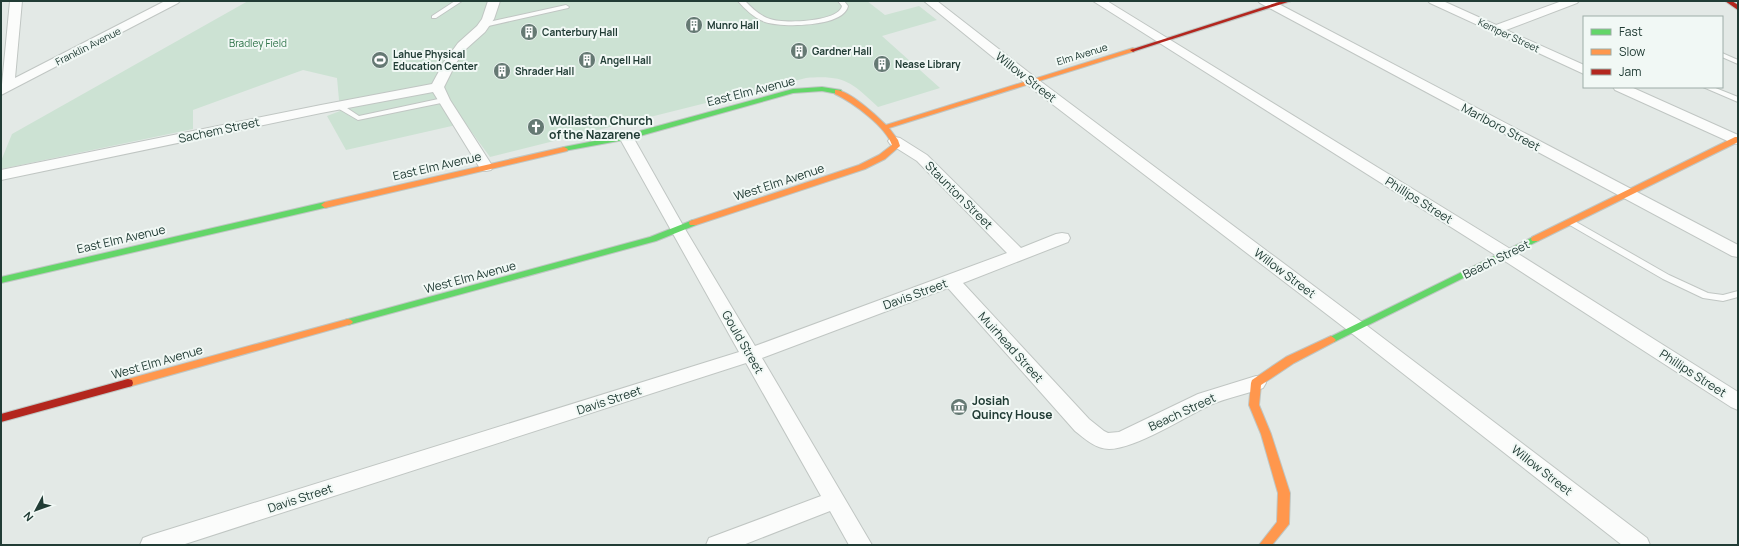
<svg xmlns="http://www.w3.org/2000/svg" width="1739" height="546" font-family="Manrope,sans-serif">
	<style>
		.green { fill: #cce2d3 }
		.lines { fill: none; stroke-linecap: round; stroke-linejoin: round }
		.lane-casing { stroke: #c0c6c3; stroke-width: 2 }
		.street-casing { stroke: #c0c6c3; stroke-width: 2 }
		.fast-casing { stroke: #bfc6c3; stroke-width: 2 }
		.slow-casing { stroke: #bfc6c3; stroke-width: 2 }
		.jam-casing { stroke: #bfc6c3; stroke-width: 2 }
		.lane { fill: #fbfcfb; fill-rule: evenodd }
		.street { fill: #fbfcfb; fill-rule: evenodd }
		.fast { fill: #63d668; fill-rule: evenodd }
		.slow { fill: #ff974d; fill-rule: evenodd }
		.jam { fill: #b3261e; fill-rule: evenodd }
		.labels { text-anchor: middle; dominant-baseline: central; stroke-width: 4; stroke-linejoin: round; paint-order: stroke }
		.far-poi-label { font-size: 10px; font-weight: bold; fill: #213c35; stroke: #f1f8f5; text-anchor: start }
		.far-street-label { font-size: 10px; fill: #213c35; stroke: #f1f8f5 }
		.far-park-label { font-size: 10px; fill: #2c7247; stroke: #f1f8f5 }
		.street-label { font-size: 12px; fill: #213c35; stroke: #f1f8f5 }
		.poi-label { font-size: 12px; font-weight: bold; fill: #213c35; stroke: #f1f8f5; text-anchor: start }
	</style>
	<rect width="100%" height="100%" fill="#e3e9e6"/>
	<path class="green" d="M248 1H867L885 15 919 6 937 20 882 36 940 88 878 107C851 82 845 75 806 78L490 157 465 123 346 150 327 116 340 111 337 78 303 70 193 110V129L1 169V161L12 134Z"/>
	<g class="lines">
		<g class="lane-casing">
			<path id="lane" d="M455 1H462L436 18H432V16Z
				M738 1H745C752 8 760 16 770 19 783 24 839 22 842 6L838 1H844L848 6C844 27 782 28 765 22 754 18 745 9 738 1Z
				M566 5 569 7 568 8 484 27 481 25 484 23Z
				M1722 53 1738 60V64L1722 57Z
				M1703 87H1713L1738 97V102Z
				M443 98 447 100 446 102 358 120 334 106 338 104H341L359 116Z
				M1571 219 1669 275 1708 293 1723 295 1738 291V297L1723 301 1703 298 1663 279 1568 224 1567 222 1568 220Z"/>
		</g>
		<g class="street-casing">
			<path id="street" d="M10 1H22L15 78 165 1H180L178 3 1 95Z
				M488 1H500L494 19 485 32 466 49 456 63 444 87 450 100 493 167 491 170 486 171 481 170 433 92 321 113 1 180V170L321 105 432 84 444 62 458 43 477 26 482 19Z
				M924 1H937L1036 78 1362 322 1647 538 1650 545H1622L1350 332 1026 84Z
				M1093 1H1107L1512 250 1738 392V410L1731 407 1500 258Z
				M1258 1H1273L1738 245V257L1732 256 1260 3Z
				M1428 1H1443L1496 25 1562 1H1579L1577 3 1506 30 1584 65V74L1430 3Z
				M1613 87H1631L1738 135V144L1732 143 1615 90Z
				M626 133 631 134 633 137 685 229 755 346 1007 253 917 161 890 144 888 141 890 138 895 137 900 138 927 155 1021 248 1056 234 1062 233 1068 234 1070 238 1068 242 963 283 1089 419 1104 431 1108 433 1119 432 1198 394 1256 376 1263 378 1266 383 1263 388C1246 394 1226 398 1210 405 1185 417 1135 449 1109 449 1096 449 1085 439 1075 431L948 288 762 358 872 545H849L830 511 743 545H706L709 538 821 496 746 363 182 545H140L143 538 151 535 739 352 619 137 621 134Z"/>
		</g>
		<g class="fast-casing">
			<path id="fast" d="M822 87 841 90 842 92 838 94 822 91 793 93 629 139 564 151 560 149 564 147 625 135 793 89Z
				M325 202 328 203 329 205 328 207 1 283V277Z
				M693 220 696 221 697 223 696 225 656 241 348 325 345 324 343 322 345 320 348 319 650 237Z
				M1535 236 1539 239 1538 241 1334 342H1328L1326 340 1328 338Z"/>
		</g>
		<g class="slow-casing">
			<path id="slow" d="M1133 48 1136 50 1135 51 889 128 898 140 900 146 885 159 865 169 696 225H690L689 223 690 221 859 165 879 155 892 145C886 127 854 103 835 94V90C848 89 877 116 886 125Z
				M1735 137H1738V142L1538 241H1532L1531 239 1532 237Z
				M564 147 568 149 567 151 325 208 321 205 325 202Z
				M348 319 351 320 353 322 351 324 128 387 124 386 123 383 124 380 128 379Z
				M1331 336 1334 338 1336 340 1334 342 1294 363 1261 385 1259 405 1271 434 1290 493 1289 524 1272 545H1259L1277 522 1278 493 1261 434 1249 405 1251 383 1252 380 1286 357Z"/>
		</g>
		<g class="jam-casing">
			<path id="jam" d="M1282 1H1291L1135 51 1133 52 1130 50Z
				M1725 1H1732L1738 5V10Z
				M128 379 132 380 133 383 132 386 1 422V414Z"/>
		</g>
		<use href="#lane" class="lane"/>
		<use href="#street" class="street"/>
		<use href="#fast" class="fast"/>
		<use href="#slow" class="slow"/>
		<use href="#jam" class="jam"/>
	</g>
	<defs>
		<g id="building-disc" transform="scale(0.9)"><circle r="9.5" fill="#657973" stroke="#f1f8f5"/><path d="M-4-6H4V6H1V3H-1V6H-4ZM-2.5-4.3h1.7v1.8h-1.7ZM.8-4.3h1.7v1.8H.8ZM-2.5-1h1.7V.8h-1.7ZM.8-1h1.7V.8H.8Z" fill="#fff"/></g>
		<g id="stadium-disc" transform="scale(0.9)"><circle r="9.5" fill="#657973" stroke="#f1f8f5"/><path d="M0-5a6.5 5 0 1 0 0 10a6.5 5 0 1 0 0-10ZM-3.5-1.8h7v3.6h-7Z" fill="#fff"/></g>
		<g id="church-disc" transform="scale(0.9)"><circle r="9.5" fill="#657973" stroke="#f1f8f5"/><path d="M-1.2-6h2.4v3.5h3.3v2.4h-3.3V6h-2.4V-.1h-3.3v-2.4h3.3Z" fill="#fff"/></g>
		<g id="museum-disc" transform="scale(0.9)"><circle r="9.5" fill="#657973" stroke="#f1f8f5"/><path d="M0-6L6-3V-2H-6V-3ZM-5-1h2V3h-2ZM-1-1h2V3h-2ZM3-1h2V3H3ZM-6 4H6V6H-6Z" fill="#fff"/></g>
	</defs>
	<g fill-rule="evenodd">
		<use href="#building-disc" x="694" y="25"/>
		<use href="#building-disc" x="529" y="32"/>
		<use href="#building-disc" x="799" y="51"/>
		<use href="#stadium-disc" x="380" y="60"/>
		<use href="#building-disc" x="587" y="60"/>
		<use href="#building-disc" x="882" y="64"/>
		<use href="#building-disc" x="502" y="71"/>
		<use href="#church-disc" x="536" y="127"/>
		<use href="#museum-disc" x="959" y="407"/>
	</g>
	<g class="labels">
		<g class="far-poi-label">
			<text x="707" y="25">Munro Hall</text>
			<text x="542" y="32">Canterbury Hall</text>
			<text x="812" y="51">Gardner Hall</text>
			<text x="393" y="54">Lahue Physical<tspan x="393" dy="12">Education Center</tspan></text>
			<text x="600" y="60">Angell Hall</text>
			<text x="895" y="64">Nease Library</text>
			<text x="515" y="71">Shrader Hall</text>
		</g>
		<g class="far-street-label">
			<text transform="translate(1509 35) rotate(25)">Kemper Street</text>
			<text transform="translate(88 46) rotate(-27)">Franklin Avenue</text>
			<text transform="translate(1082 54) rotate(-17)">Elm Avenue</text>
		</g>
		<g class="far-park-label">
			<text x="258" y="43">Bradley Field</text>
		</g>
		<g class="street-label">
			<text transform="translate(1026 77) rotate(38)">Willow Street</text>
			<text transform="translate(751 91) rotate(-14)">East Elm Avenue</text>
			<text transform="translate(1501 127) rotate(28)">Marlboro Street</text>
			<text transform="translate(219 130) rotate(-12)">Sachem Street</text>
			<text transform="translate(437 166) rotate(-13)">East Elm Avenue</text>
			<text transform="translate(779 182) rotate(-18)">West Elm Avenue</text>
			<text transform="translate(959 195) rotate(45)">Staunton Street</text>
			<text transform="translate(1419 200) rotate(32)">Phillips Street</text>
			<text transform="translate(121 239) rotate(-13)">East Elm Avenue</text>
			<text transform="translate(1496 259) rotate(-26)">Beach Street</text>
			<text transform="translate(1285 273) rotate(37)">Willow Street</text>
			<text transform="translate(470 277) rotate(-15)">West Elm Avenue</text>
			<text transform="translate(915 294) rotate(-20)">Davis Street</text>
			<text transform="translate(743 342) rotate(60)">Gould Street</text>
			<text transform="translate(1011 347) rotate(48)">Muirhead Street</text>
			<text transform="translate(157 362) rotate(-16)">West Elm Avenue</text>
			<text transform="translate(1693 373) rotate(33)">Phillips Street</text>
			<text transform="translate(609 400) rotate(-18)">Davis Street</text>
			<text transform="translate(1182 412) rotate(-25)">Beach Street</text>
			<text transform="translate(1542 470) rotate(38)">Willow Street</text>
			<text transform="translate(300 498) rotate(-18)">Davis Street</text>
		</g>
		<g class="poi-label">
			<text x="549" y="120">Wollaston Church<tspan x="549" dy="14">of the Nazarene</tspan></text>
			<text x="972" y="400">Josiah<tspan x="972" dy="14">Quincy House</tspan></text>
		</g>
	</g>
	<rect width="1739" height="546" fill="none" stroke="#213c35" stroke-width="4"/>
	<rect x="1583" y="16" width="140" height="72" fill="#f1f8f5" stroke="#9eada8"/>
	<rect x="1591" y="29" width="20" height="6" fill="#63d668" stroke="#9eada8"/>
	<text x="1619" y="36" font-size="12" fill="#213c35">Fast</text>
	<rect x="1591" y="49" width="20" height="6" fill="#ff974d" stroke="#9eada8"/>
	<text x="1619" y="56" font-size="12" fill="#213c35">Slow</text>
	<rect x="1591" y="69" width="20" height="6" fill="#b3261e" stroke="#9eada8"/>
	<text x="1619" y="76" font-size="12" fill="#213c35">Jam</text>
	<g transform="translate(36 510) rotate(229)" stroke="#f1f8f5" stroke-width="3" paint-order="stroke">
	<path d="M0-3L7 15L0 10L-7 15Z" fill="#213c35"/>
	<text y="-6" font-size="11" font-weight="bold" text-anchor="middle" fill="#213c35">N</text>
	</g>
</svg>
